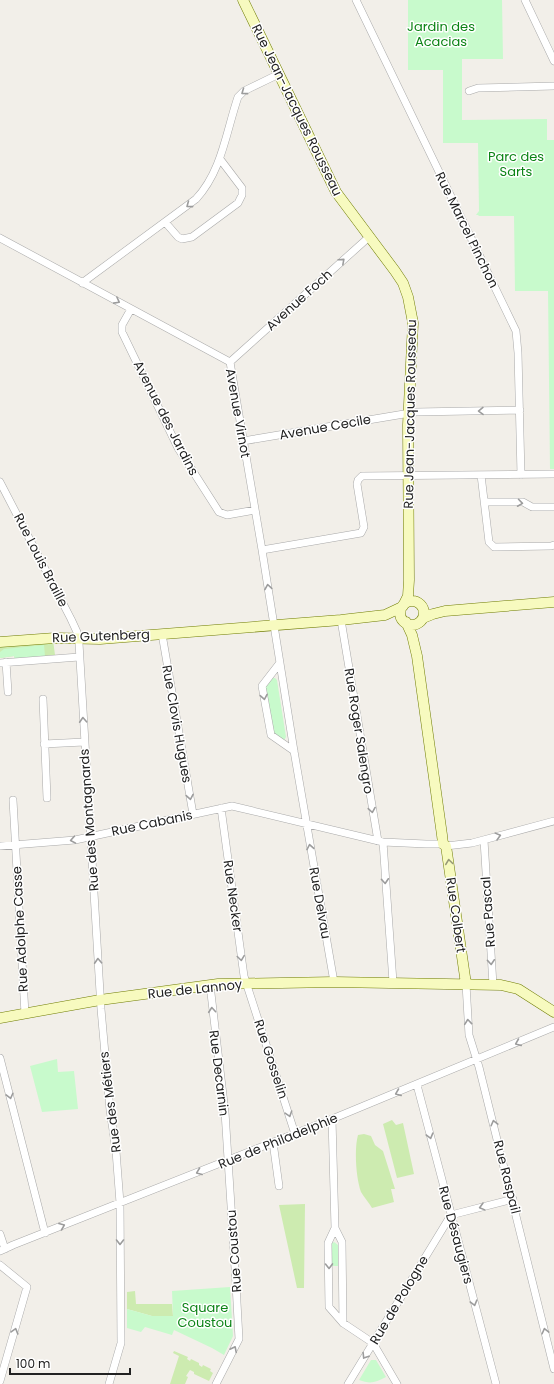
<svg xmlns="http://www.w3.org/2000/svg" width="554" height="1384" font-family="Poppins,sans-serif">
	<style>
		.grass { fill: #cdebb0 }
		.park { fill: #c8facc }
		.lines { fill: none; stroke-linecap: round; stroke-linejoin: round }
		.street-casing { stroke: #a9a9a9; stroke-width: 8 }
		.secondary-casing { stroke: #707d05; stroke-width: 11 }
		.street { stroke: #fff; stroke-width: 7 }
		.secondary { stroke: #f7fabf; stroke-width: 10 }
		.oneway { stroke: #9c9c9c }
		.oneway2 { stroke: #979978 }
		.labels { text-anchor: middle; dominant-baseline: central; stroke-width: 3; stroke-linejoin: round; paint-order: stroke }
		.park-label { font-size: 13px; fill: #0c8416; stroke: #fff }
		.street-label { font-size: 13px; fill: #222; stroke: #fff }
	</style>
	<rect width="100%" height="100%" fill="#f2efe9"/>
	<path class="grass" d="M53 640 55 655 15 659 14 656 0 658V645Z
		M392 1120 396 1125 403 1123 414 1174 397 1178 383 1124Z
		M364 1134 371 1136 375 1145 383 1151 395 1189H391L394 1202 372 1208C369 1203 364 1197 361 1192 356 1178 354 1149 358 1135Z
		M305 1204 304 1288H297L279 1205Z
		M135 1291 136 1304H172L173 1316H152L127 1309V1292Z
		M174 1351 188 1357 187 1359 190 1361 191 1359 199 1363V1365L202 1367 203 1365 211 1369 210 1371 213 1373 209 1381 194 1374V1372L190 1370 186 1376 188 1377 185 1384H170L179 1356 173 1353Z"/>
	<path class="park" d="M408 0H502L503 59H462V120L547 119V140H554V469H550L548 291H515L514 216H479L478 215H476L479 211 478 143H443V70H408Z
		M44 645 45 656 15 659 14 656 0 658V652L4 649Z
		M273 678H275L277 680 286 737 284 740 273 733 265 688Z
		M57 1059 58 1072 74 1071 78 1109 42 1112 30 1066Z
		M334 1242 338 1245V1266H331L330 1245Z
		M230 1287 233 1336 224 1355 212 1348 174 1330 172 1335 145 1327 141 1332 127 1328V1309L152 1316H173L172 1291Z
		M371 1360H376L386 1377C375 1383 370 1384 359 1380Z"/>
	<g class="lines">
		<g class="street-casing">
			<path id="street" d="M356 0 516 331 518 353 521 475
				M525 0 554 61
				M469 91 478 88 554 86
				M165 222 178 237 182 239 192 237 238 203 242 195V188L220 159
				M0 238 230 362 262 550 294 751 334 982
				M82 283 196 199C222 171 226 132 238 97L244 91 279 74
				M131 309 122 325V332L178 448 219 512 227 515 255 510
				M230 362 369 237
				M243 441 416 412 520 410
				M481 475 489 542 494 547 551 546 554 545
				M0 482 71 619 77 632 79 643 101 1009 110 1110 116 1151 120 1203 121 1343 109 1384
				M485 502H523L532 507H554
				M262 550 361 533 364 527 357 484 358 480 362 476 554 474
				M341 620 378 841
				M162 634 193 814
				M6 662 8 692
				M0 663 79 657
				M279 664 262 686 271 735 294 751
				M43 699 47 798
				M44 744 84 742
				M13 800 25 1014
				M221 808 244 976 295 1134
				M484 840 493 985
				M383 842 393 982
				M0 846 75 840 232 806 383 842 426 844H443
				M446 846 472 843 554 821
				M466 984 469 1035 479 1067 554 1369
				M210 985 225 1112 236 1284 239 1339 216 1384
				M0 1058 45 1233
				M417 1085 496 1384
				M332 1119 335 1228 342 1242 343 1323
				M273 1142 279 1186
				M335 1228 328 1243 329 1307 343 1323 373 1343 397 1384
				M0 1234 5 1249
				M0 1251 13 1245 332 1119 554 1027
				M0 1265 27 1287 0 1381
				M348 1384 451 1215 513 1199"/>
		</g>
		<g class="secondary-casing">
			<path id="secondary" d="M243 0 336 192 395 271 403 283 408 297 413 323 408 425 409 580 408 596 403 606
				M400 613a12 12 0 1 1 24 0a12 12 0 1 1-24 0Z
				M423 618 433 614 445 611 554 602
				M406 622 412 635 417 656 442 835 443 844 446 846 466 984
				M0 642 55 638 100 639 341 620 385 615 402 607
				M0 1018 100 1000 218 984 334 982 501 985 518 989 554 1012"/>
		</g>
		<use href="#street" class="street"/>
		<use href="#secondary" class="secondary"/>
	</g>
	<defs><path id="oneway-chevron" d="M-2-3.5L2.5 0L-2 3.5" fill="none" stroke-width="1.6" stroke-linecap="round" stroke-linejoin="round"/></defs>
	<g class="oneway">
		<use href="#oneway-chevron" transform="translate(244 92) rotate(144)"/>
		<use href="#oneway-chevron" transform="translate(189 205) rotate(143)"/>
		<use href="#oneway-chevron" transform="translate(342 261) rotate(-42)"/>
		<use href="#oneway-chevron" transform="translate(117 301) rotate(28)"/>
		<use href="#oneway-chevron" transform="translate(481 411) rotate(179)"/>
		<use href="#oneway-chevron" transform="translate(520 503) rotate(8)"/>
		<use href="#oneway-chevron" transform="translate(268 587) rotate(-99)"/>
		<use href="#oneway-chevron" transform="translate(264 697) rotate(80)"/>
		<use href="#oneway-chevron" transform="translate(83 720) rotate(-93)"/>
		<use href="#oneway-chevron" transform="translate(190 797) rotate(80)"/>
		<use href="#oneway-chevron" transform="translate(372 810) rotate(81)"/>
		<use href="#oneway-chevron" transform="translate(498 836) rotate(-15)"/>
		<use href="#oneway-chevron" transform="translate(73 840) rotate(170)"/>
		<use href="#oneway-chevron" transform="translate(310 847) rotate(-100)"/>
		<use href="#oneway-chevron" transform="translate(385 881) rotate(86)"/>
		<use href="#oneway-chevron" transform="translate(241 958) rotate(82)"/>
		<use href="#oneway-chevron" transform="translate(98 961) rotate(-93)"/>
		<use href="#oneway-chevron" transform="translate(491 962) rotate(86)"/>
		<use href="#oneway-chevron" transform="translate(212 1010) rotate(-95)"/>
		<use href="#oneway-chevron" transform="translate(468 1022) rotate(-96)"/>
		<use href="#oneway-chevron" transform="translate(518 1043) rotate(157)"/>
		<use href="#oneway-chevron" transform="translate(398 1093) rotate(158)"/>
		<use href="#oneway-chevron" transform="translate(10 1096) rotate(76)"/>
		<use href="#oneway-chevron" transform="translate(289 1114) rotate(72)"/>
		<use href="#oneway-chevron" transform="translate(494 1123) rotate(-104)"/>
		<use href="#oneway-chevron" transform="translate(430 1136) rotate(75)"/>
		<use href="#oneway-chevron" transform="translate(199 1172) rotate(159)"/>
		<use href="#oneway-chevron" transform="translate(482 1207) rotate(165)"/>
		<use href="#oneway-chevron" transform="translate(62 1226) rotate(-22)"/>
		<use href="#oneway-chevron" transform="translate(120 1242) rotate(90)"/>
		<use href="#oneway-chevron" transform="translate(329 1266) rotate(89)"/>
		<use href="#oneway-chevron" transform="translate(474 1303) rotate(75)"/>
		<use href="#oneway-chevron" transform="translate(15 1331) rotate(-74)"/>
		<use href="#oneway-chevron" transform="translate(545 1331) rotate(-104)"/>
		<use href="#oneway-chevron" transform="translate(234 1349) rotate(-63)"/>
		<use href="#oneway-chevron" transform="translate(365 1356) rotate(122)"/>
	</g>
	<use class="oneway2" href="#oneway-chevron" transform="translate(449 862) rotate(-98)"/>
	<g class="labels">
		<g class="park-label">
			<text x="441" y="26">Jardin des<tspan x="441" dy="15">Acacias</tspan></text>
			<text x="516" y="156">Parc des<tspan x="516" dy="15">Sarts</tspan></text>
			<text x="205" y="1307">Square<tspan x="205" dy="15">Coustou</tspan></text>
		</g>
		<g class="street-label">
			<text transform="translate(297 110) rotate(64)">Rue Jean-Jacques Rousseau</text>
			<text transform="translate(467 230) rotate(64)">Rue Marcel Pinchon</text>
			<text transform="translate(299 300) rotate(-42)">Avenue Foch</text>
			<text transform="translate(238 413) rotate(80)">Avenue Virnot</text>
			<text transform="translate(410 414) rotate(-89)">Rue Jean-Jacques Rousseau</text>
			<text transform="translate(166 418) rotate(63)">Avenue des Jardins</text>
			<text transform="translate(325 427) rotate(-10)">Avenue Cecile</text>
			<text transform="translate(41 560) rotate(63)">Rue Louis Braille</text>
			<text transform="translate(101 636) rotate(-2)">Rue Gutenberg</text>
			<text transform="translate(177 724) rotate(80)">Rue Clovis Hugues</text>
			<text transform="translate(359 731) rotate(81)">Rue Roger Salengro</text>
			<text transform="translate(89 820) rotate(-94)">Rue des Montagnards</text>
			<text transform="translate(152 823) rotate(-12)">Rue Cabanis</text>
			<text transform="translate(233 896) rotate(82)">Rue Necker</text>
			<text transform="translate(320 903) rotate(80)">Rue Delvau</text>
			<text transform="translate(488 912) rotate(-94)">Rue Pascal</text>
			<text transform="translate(456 915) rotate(82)">Rue Colbert</text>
			<text transform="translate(20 929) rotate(-93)">Rue Adolphe Casse</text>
			<text transform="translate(195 989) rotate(-6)">Rue de Lannoy</text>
			<text transform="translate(271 1059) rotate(72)">Rue Gosselin</text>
			<text transform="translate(219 1073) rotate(83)">Rue Decarnin</text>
			<text transform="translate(110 1102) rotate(-97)">Rue des Métiers</text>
			<text transform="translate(278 1141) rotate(-22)">Rue de Philadelphie</text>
			<text transform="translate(507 1177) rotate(76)">Rue Raspail</text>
			<text transform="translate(456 1235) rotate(75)">Rue Désaugiers</text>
			<text transform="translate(234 1251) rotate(-94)">Rue Coustou</text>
			<text transform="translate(399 1300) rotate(-59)">Rue de Pologne</text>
		</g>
	</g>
	<path d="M10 1368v6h120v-6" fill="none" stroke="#222222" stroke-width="2"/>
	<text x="16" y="1368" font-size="12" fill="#222222" stroke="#ffffff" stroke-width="3" paint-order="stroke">100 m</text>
</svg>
